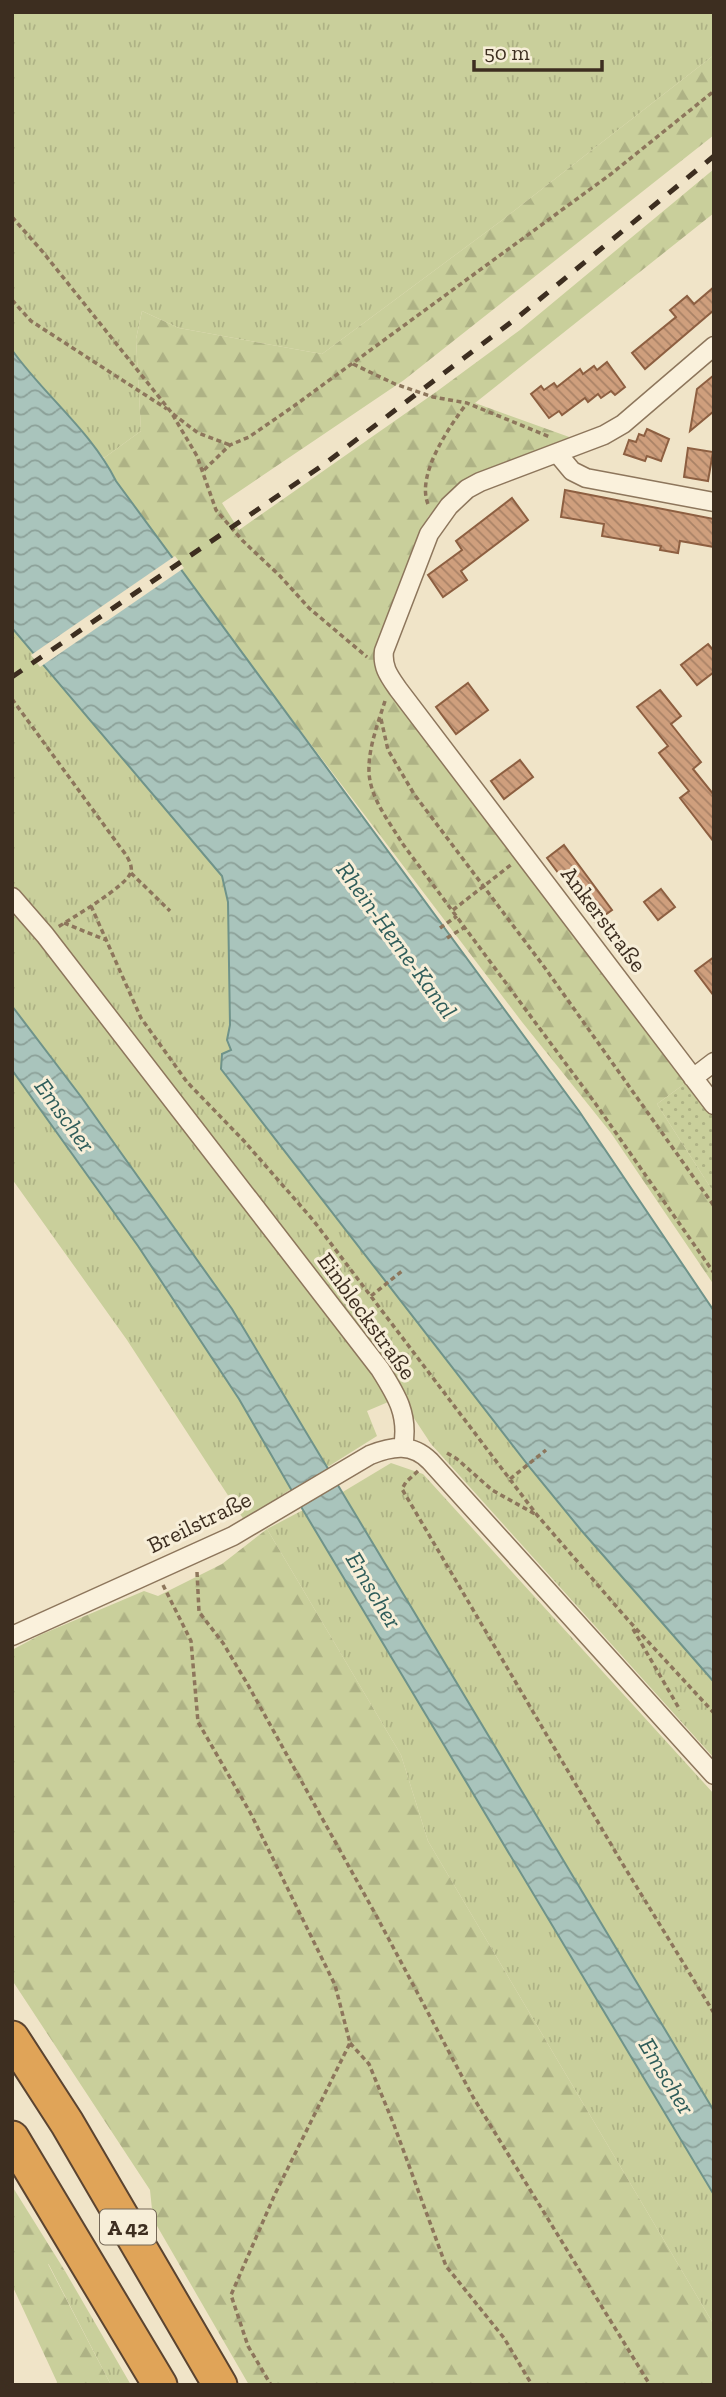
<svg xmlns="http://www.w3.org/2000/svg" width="726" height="2397" font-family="'Zilla Slab',serif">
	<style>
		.grass { fill: url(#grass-tufts) }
		.forest { fill: url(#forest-firs) }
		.garden { fill: url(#garden-dots) }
		.water { fill: url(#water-waves); stroke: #6f938a; stroke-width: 2 }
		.pier { fill: #f0e4c8 }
		.building { fill: url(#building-back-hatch); stroke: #8d5f41; stroke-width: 2 }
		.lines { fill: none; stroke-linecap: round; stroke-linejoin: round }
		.street-casing { stroke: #8d765c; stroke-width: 21 }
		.highway-casing { stroke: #5b4430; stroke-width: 37 }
		.path { stroke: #8d765c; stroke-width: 3.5; stroke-dasharray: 5 3.5; stroke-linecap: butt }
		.street { stroke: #faf1dc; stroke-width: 18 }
		.highway { stroke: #e0a458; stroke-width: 33 }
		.rail { stroke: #3d2e20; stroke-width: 5; stroke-dasharray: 12 12; stroke-linecap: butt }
		.labels { text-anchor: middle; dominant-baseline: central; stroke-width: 6; stroke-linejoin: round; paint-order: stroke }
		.shield { fill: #f7eed8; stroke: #756857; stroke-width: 2 }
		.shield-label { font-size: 21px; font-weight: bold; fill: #3d2e20 }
		.street-label { font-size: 23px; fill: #3d2e20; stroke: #f7eed8 }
		.water-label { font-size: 24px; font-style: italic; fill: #2f5d5a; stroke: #f7eed8 }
	</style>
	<defs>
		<pattern id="grass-tufts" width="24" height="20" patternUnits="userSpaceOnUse" patternTransform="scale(1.75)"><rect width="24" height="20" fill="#c9cf9b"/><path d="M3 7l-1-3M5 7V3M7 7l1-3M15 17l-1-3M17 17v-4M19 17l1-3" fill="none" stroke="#aeb285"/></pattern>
		<pattern id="forest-firs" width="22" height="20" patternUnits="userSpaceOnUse" patternTransform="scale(1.75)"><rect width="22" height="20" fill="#c9cf9b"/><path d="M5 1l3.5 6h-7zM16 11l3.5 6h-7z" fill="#aeb285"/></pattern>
		<pattern id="garden-dots" width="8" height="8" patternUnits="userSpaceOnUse" patternTransform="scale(1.75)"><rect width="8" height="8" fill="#c9cf9b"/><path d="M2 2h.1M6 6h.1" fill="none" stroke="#aeb285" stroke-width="1.8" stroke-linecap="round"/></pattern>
		<pattern id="water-waves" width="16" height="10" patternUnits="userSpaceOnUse" patternTransform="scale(1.75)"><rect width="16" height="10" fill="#a9c4bc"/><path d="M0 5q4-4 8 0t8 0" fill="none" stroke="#8ba098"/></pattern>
		<pattern id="building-back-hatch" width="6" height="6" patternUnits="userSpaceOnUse" patternTransform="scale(1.75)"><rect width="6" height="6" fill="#cf9f7d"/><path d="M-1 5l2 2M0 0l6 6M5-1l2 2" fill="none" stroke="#a98266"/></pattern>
	</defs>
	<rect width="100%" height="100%" fill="#f0e4c8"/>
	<path class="grass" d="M12 12H714V55L501 221 322 354 179 328 142 311 136 339 141 431 104 458 29 374 12 350Z
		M12 628 222 876 228 902 230 1025 227 1040 231 1050 221 1069 531 1469 581 1530 714 1682V1758L431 1444 400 1397 367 1411 377 1436 326 1468 232 1309 82 1098 12 1006Z
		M12 1070 138 1246 239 1399 291 1489 244 1520 127 1340 12 1179Z
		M391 1463 423 1474 714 1794V2111L341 1493Z
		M303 1510 714 2195V2325L428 1841 401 1755 267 1529Z
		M48 2263 65 2271 131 2385H111Z"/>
	<path class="forest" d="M714 55V135L404 380 222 503 239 530 436 392 520 330 714 169V213L475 403 572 438 460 483 428 517 378 648 687 1082 657 1104 714 1193V1285L611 1133 522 1022 265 684 116 481 104 458 141 431 136 339 142 311 179 328 322 354 501 221Z
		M267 1529 401 1755 428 1841 714 2325V2385H249L153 2219 150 2190 12 1980V1650L40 1635 144 1591 158 1596 222 1564Z
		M12 2186 65 2271 48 2264 111 2385H56L57 2382 12 2285Z"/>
	<path class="garden" d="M687 1082 714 1092V1193L657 1104Z"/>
	<path class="water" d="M12 350C44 395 91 431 116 481L579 1111 714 1311V1682L581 1530 531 1469 221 1069 222 1054 231 1050 227 1040 230 1025 228 902 222 876 12 628Z
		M12 1006 82 1098 232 1309 714 2111V2195L303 1510 239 1399 138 1246 12 1070Z"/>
	<path class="pier" d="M175 556 184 568 40 667 31 655Z"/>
	<path class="building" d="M714 287V310L645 369 632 353 676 317 670 310 687 296 694 304Z
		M607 362 625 387 615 395 611 391 601 398 598 394 588 402 585 398 562 415 559 411 549 418 531 394 541 386 544 390 554 383 557 387 580 369 583 374 594 366 597 370Z
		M714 375V411L690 431 697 389Z
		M647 429 669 439 661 461 647 456 645 461 624 454 629 440 636 442 639 434 644 436Z
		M688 448 713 452 708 481 684 477Z
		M565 490 714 519V547L680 541 678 553 660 550 661 546 602 536 604 524 561 517Z
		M512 498 528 520 461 571 467 580 443 597 428 575 462 550 456 541Z
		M708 644 714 651V672L697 685 681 665Z
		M468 683 488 710 456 734 436 707Z
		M660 690 681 716 671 724 701 762 693 769 714 795V842L680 798 689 791 659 753 668 746 637 707Z
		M520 760 533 777 504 799 491 781Z
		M564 845 612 910 595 922 547 858Z
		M661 889 675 907 658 920 644 902Z
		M714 957V996L695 971Z"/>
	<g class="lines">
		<g class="street-casing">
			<path id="street" d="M714 346 623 424 604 435 480 482 467 489 449 506 429 534 384 651C382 667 389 676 398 689L714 1105
				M557 453 572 471 586 478 714 502
				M12 897 45 935 380 1369C397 1396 409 1415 403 1447
				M693 1078 714 1062
				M12 1636 233 1536 370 1455C393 1446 412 1443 430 1461L714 1775"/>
		</g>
		<g class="highway-casing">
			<path id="highway" d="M12 2038 67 2123 220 2385
				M12 2138 160 2385"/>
		</g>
		<path class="path" d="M12 217 42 251 171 412 197 456 216 510 243 541 280 576 309 608 367 657
			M12 300 31 321 167 409
			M353 364 395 384 433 397 467 403 550 437
			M173 414 198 433 230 445
			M204 470 230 445 249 437 294 406 611 174 714 91
			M428 504C416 475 449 427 467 403
			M12 699 120 847C125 853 133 864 131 872 127 886 72 918 58 927
			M385 701C378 723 368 749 369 772 370 798 389 821 402 843L595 1103 714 1273
			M381 719 388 750 414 794 545 968 714 1206
			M131 873 170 911
			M91 906 141 1018 187 1082 244 1141 313 1220 537 1515 629 1621 714 1713
			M453 910 512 864
			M64 923 106 940
			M440 928 457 916
			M447 938 465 927
			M371 1296 402 1271
			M447 1453 457 1459 492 1490 535 1514
			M418 1471 406 1482 402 1489 622 1863 714 2013
			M510 1479 546 1450
			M197 1572 199 1612 223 1643 248 1685 377 1917 473 2097 650 2385
			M163 1585 191 1641 198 1722 251 1814 335 1985 350 2043 275 2194 231 2295 248 2346 271 2385
			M633 1629 680 1710
			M350 2043 369 2064 394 2125 446 2266 504 2338 532 2385"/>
		<use href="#street" class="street"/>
		<use href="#highway" class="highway"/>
		<path class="rail" d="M12 677 323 465 518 317 714 156"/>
	</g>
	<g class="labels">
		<rect class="shield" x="100" y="2209.5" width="56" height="35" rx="5"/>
		<g class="shield-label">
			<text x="128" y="2227">A 42</text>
		</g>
		<g class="street-label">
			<text transform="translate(604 919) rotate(53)">Ankerstraße</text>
			<text transform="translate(367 1316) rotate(54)">Einbleckstraße</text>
			<text transform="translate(199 1522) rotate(-26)">Breilstraße</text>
		</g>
		<g class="water-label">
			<text transform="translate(397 940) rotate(54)">Rhein-Herne-Kanal</text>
			<text transform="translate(65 1115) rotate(54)">Emscher</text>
			<text transform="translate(374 1590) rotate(59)">Emscher</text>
			<text transform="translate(667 2076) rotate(59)">Emscher</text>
		</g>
	</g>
	<rect width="726" height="2397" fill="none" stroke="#3d2e20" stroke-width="28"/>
	<path d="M474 60v10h128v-10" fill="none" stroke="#3d2e20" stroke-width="3.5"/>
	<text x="484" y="60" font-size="21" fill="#3d2e20" stroke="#f7eed8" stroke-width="5" paint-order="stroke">50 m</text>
</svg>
